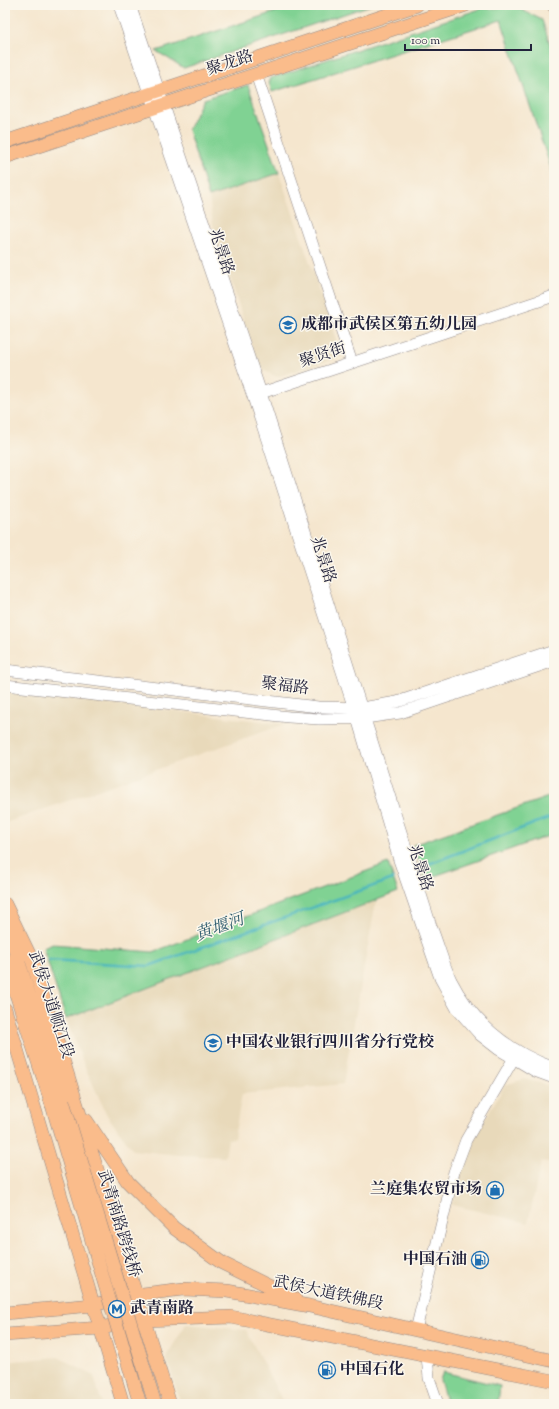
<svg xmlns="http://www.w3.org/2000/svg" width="559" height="1409" font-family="'Sorts Mill Goudy','Noto Serif SC',serif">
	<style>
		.built { fill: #e8d9ba }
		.green { fill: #80d293; stroke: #517a67 }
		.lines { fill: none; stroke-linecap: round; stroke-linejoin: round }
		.stream { stroke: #46b5be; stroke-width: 2.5 }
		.minor-casing { stroke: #8c8484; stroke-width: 12 }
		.major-casing { stroke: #8c8484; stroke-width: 14 }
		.minor { stroke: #fff; stroke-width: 11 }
		.major { stroke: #fabc8b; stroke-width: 13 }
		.major-bridge-casing { stroke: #8c8484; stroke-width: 14; stroke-linecap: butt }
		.major-bridge { stroke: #fabc8b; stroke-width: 13 }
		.labels { text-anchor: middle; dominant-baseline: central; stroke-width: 3; stroke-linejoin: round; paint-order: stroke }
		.street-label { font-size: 16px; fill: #22223b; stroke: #fbf7ec }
		.poi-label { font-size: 16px; font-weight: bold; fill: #22223b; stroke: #fbf7ec; text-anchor: start }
		.water-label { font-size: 17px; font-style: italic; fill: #305d6f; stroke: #fbf7ec }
	</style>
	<rect width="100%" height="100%" fill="#fbf7ec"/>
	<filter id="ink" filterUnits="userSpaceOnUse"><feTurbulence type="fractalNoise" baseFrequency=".025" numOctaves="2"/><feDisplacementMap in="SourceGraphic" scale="8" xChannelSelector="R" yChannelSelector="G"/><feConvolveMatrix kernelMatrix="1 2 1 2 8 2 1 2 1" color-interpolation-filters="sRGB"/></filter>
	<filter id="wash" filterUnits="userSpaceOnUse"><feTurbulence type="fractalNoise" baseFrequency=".012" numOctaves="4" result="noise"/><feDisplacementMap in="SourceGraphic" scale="16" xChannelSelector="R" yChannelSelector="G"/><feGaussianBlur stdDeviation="0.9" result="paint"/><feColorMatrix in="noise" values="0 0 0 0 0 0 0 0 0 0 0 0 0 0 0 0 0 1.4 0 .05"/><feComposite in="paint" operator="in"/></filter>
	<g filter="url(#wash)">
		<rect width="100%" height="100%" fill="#f5e6ce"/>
		<path class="built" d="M279 173 342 356 277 377 259 368 213 225 209 197Z
			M5 691 285 724 5 823Z
			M376 901 343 1084 242 1094 234 1138 228 1139 225 1157 179 1155 133 1150 107 1115 85 1067 66 1019Z
			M524 1079 554 1087V1164L541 1162 528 1223 452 1205 459 1174 468 1148 505 1085Z
			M186 1324 246 1330 284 1404H181L166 1357Z
			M58 1357 94 1376 102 1404H5V1362Z"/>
		<path class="green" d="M296 5H371L184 68 156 51Z
			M507 5H512L542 20 554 56V177L501 20 272 92 269 83 271 78 483 8 494 9Z
			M248 85 279 173 209 197 188 130 203 99Z
			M554 795V834L426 879 413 845Z
			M388 863 398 892 66 1019 43 948 53 944 153 952Z
			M443 1372 500 1386 498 1404H447L440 1380Z"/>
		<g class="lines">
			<path class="stream" d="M421 867 554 816
				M49 960 149 966 393 879"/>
		</g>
	</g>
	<g filter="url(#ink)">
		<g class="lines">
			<g class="minor-casing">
				<path id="minor" d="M119 5 253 397 357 718 399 860 440 978 457 1009 480 1035 498 1049 535 1071 554 1078
					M130 5 261 393 431 926C438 943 443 963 451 980 473 1023 510 1052 554 1068
					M256 74 352 363
					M261 393 554 296
					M5 670 318 707 362 708 397 702 554 650
					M5 685 289 717 319 719 365 718 400 713 554 661
					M416 1330 454 1172 466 1140 514 1058
					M427 1356 429 1378 438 1404"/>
			</g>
			<g class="major-casing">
				<path id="major" d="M554 5V6
					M5 142 417 5
					M5 157 466 5
					M5 904 32 960 170 1404
					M5 919 63 1101
					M5 960 52 1105
					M5 1009 123 1404
					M86 1120 128 1182 174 1228 222 1263 295 1299
					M5 1313 93 1305 135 1295 183 1289 227 1291 309 1306 554 1361
					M5 1335 100 1328 144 1320 231 1317 554 1381"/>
			</g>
			<use href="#minor" class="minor"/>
			<use href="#major" class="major"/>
			<g class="major-bridge-casing">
				<path id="major-bridge" d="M63 1101 155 1404
					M52 1105 140 1404"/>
			</g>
			<use href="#major-bridge" class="major-bridge"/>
		</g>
	</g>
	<defs>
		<g id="school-ring" transform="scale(0.9)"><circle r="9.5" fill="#fbf7ec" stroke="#1f6fb2" stroke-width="1.5"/><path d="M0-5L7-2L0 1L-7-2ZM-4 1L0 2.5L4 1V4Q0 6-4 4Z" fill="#1f6fb2"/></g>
		<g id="shop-ring" transform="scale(0.9)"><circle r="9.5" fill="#fbf7ec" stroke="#1f6fb2" stroke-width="1.5"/><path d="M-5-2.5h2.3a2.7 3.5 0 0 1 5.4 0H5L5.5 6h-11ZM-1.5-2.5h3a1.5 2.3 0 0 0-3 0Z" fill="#1f6fb2"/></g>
		<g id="fuel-ring" transform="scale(0.9)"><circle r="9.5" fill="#fbf7ec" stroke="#1f6fb2" stroke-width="1.5"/><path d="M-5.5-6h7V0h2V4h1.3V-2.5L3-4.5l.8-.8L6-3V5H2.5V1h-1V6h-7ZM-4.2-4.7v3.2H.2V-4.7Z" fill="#1f6fb2"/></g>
		<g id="metro-ring" transform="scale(0.9)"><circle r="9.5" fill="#fbf7ec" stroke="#1f6fb2" stroke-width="1.5"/><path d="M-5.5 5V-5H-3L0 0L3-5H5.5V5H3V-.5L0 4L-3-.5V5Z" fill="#1f6fb2"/></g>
	</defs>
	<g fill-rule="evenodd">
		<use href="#school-ring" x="288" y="325"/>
		<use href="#school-ring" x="213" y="1043"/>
		<use href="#shop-ring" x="495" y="1190"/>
		<use href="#fuel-ring" x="480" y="1260"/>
		<use href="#metro-ring" x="117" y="1309"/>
		<use href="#fuel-ring" x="327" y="1370"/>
	</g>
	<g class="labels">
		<g class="street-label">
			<text transform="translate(230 64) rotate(-18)">聚龙路</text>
			<text transform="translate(220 252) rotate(71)">兆景路</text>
			<text transform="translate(323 356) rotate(-18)">聚贤街</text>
			<text transform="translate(322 560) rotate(72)">兆景路</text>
			<text transform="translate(285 687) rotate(7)">聚福路</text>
			<text transform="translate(419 868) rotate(71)">兆景路</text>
			<text transform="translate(50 1005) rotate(72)">武侯大道顺江段</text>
			<text transform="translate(118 1224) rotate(73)">武青南路跨线桥</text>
			<text transform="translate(328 1294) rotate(12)">武侯大道铁佛段</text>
		</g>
		<g class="poi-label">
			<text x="301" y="325">成都市武侯区第五幼儿园</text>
			<text x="226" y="1043">中国农业银行四川省分行党校</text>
			<text x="482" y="1190" text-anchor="end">兰庭集农贸市场</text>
			<text x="467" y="1260" text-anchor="end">中国石油</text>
			<text x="130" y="1309">武青南路</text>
			<text x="340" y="1370">中国石化</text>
		</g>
		<g class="water-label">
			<text transform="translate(220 928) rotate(-20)">黄堰河</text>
		</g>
	</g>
	<rect width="559" height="1409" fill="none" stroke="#fbf7ec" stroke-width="20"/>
	<path d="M405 44v6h126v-6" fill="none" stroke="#22223b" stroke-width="2"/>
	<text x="411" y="44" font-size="12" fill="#22223b" stroke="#fbf7ec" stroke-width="3" paint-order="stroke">100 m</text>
</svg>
